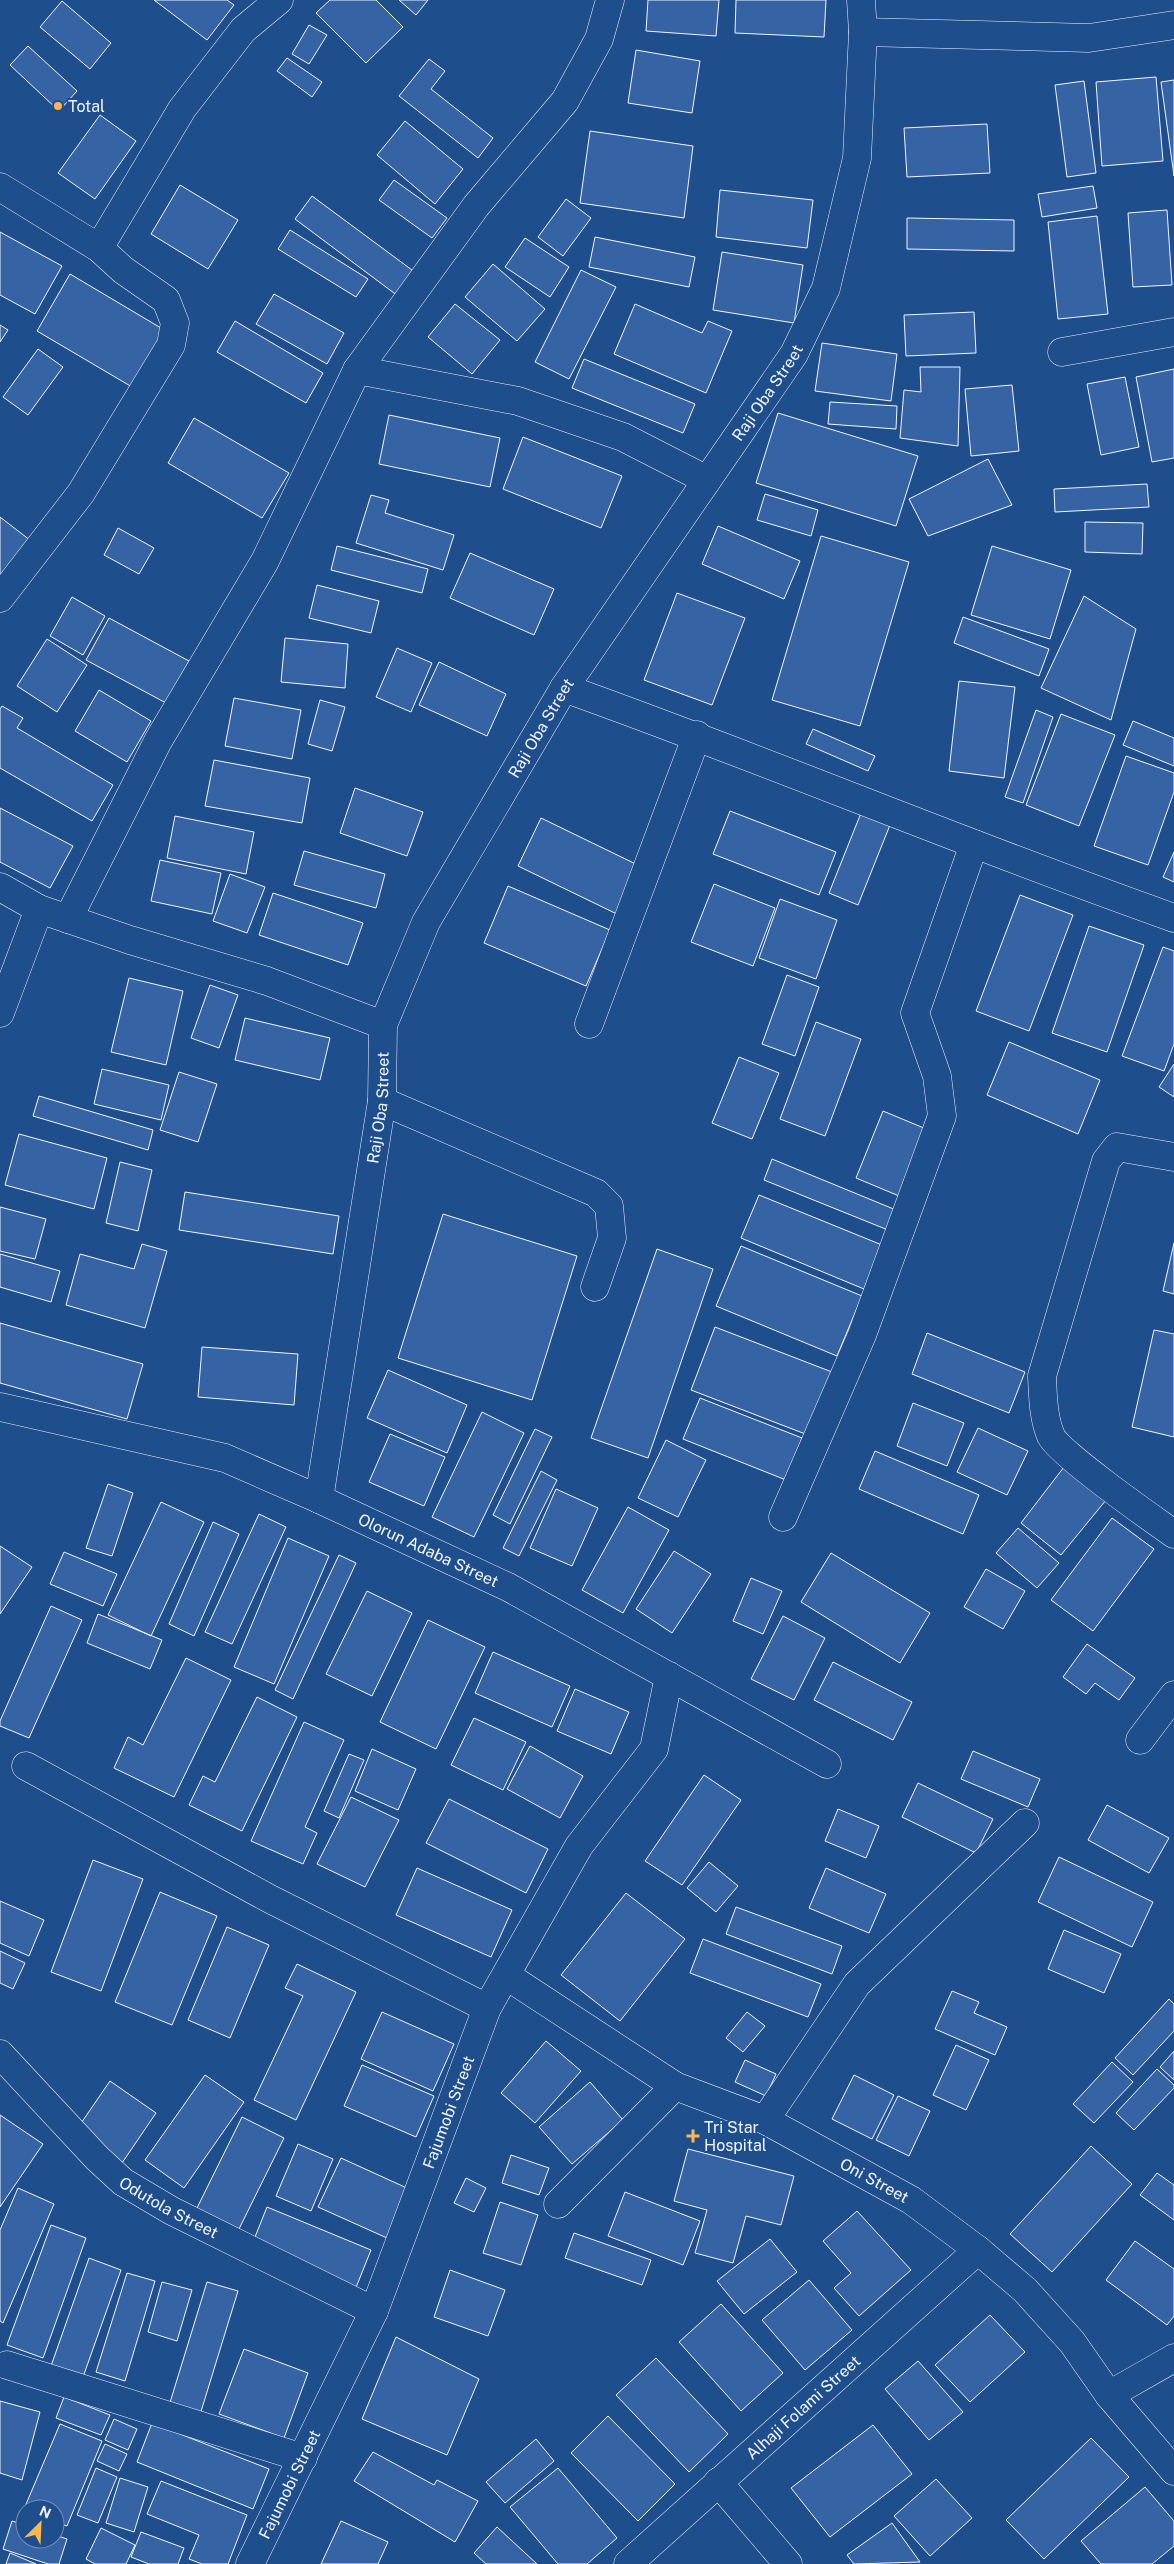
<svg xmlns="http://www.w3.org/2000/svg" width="1174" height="2564" font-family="'Public Sans',sans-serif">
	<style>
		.building { fill: #3563a3; stroke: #f2f6ff }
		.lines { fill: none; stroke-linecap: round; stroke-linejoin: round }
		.minor-casing { stroke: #f2f6ff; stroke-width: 29 }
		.minor { stroke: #1f4e8c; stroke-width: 28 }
		.poi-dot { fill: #ffb74d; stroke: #1f4e8c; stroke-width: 2 }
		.labels { text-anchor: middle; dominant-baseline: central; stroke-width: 4; stroke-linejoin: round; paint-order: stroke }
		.poi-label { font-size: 16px; fill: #f2f6ff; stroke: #1f4e8c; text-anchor: start }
		.street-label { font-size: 16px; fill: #f2f6ff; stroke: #1f4e8c }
	</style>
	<rect width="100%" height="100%" fill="#1f4e8c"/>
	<path class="building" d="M154 0H227L234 5 207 40Z
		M330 0H376L403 27 366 63 316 13Z
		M399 0H428L416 15Z
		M648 0H719L716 36 646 31Z
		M736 0H826L824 37 735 33Z
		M62 1 111 43 90 69 40 27Z
		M309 25 327 35 309 64 292 54Z
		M28 46 77 91 59 111 10 65Z
		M636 50 700 61 692 113 628 103Z
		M287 58 322 82 312 97 277 71Z
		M429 59 445 71 431 89 493 138 478 158 399 96Z
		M1156 77 1163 161 1102 166 1096 82Z
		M1174 80V176L1161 82Z
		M1084 81 1096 173 1067 177 1055 85Z
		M100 115 136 141 95 199 58 173Z
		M405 121 463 169 435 204 377 155Z
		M987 124 990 173 907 177 904 128Z
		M590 131 693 146 684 218 580 203Z
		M394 180 447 218 432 238 379 200Z
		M180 185 238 220 208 269 151 234Z
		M1093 186 1097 208 1042 217 1038 194Z
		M720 190 813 200 807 248 716 237Z
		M312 196 416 273 398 296 295 219Z
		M566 199 591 218 563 256 538 237Z
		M1167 210 1172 285 1133 287 1128 213Z
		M1097 216 1108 314 1058 319 1048 222Z
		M907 218 1014 220V251L907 249Z
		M290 230 368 279 356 297 278 249Z
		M0 232 62 266 35 314 0 295Z
		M595 237 695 257 689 287 589 267Z
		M525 238 569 267 550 297 505 267Z
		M722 252 803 265 794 323 713 310Z
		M493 264 545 309 517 341 465 297Z
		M581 270 616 287 569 379 535 362Z
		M70 274 166 331 132 387 37 331Z
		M274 294 344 333 327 364 256 324Z
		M455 304 500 340 472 374 428 337Z
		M635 304 702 333 708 321 732 331 706 393 614 354Z
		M974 312 976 353 906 356 904 315Z
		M235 321 323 373 306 403 217 352Z
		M0 325 8 330 0 342Z
		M822 343 897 354 891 401 815 391Z
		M38 349 63 367 28 415 3 397Z
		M584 359 695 404 683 433 572 388Z
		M920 367H960L958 446 900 438 904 390 921 392Z
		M1174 369V458L1152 462 1136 377Z
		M1125 377 1139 447 1101 455 1087 384Z
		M1012 385 1019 451 971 456 965 389Z
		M830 402 897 406 896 429 828 424Z
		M778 413 918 456 896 526 756 483Z
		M389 415 500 438 490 487 379 464Z
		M194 418 289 473 262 518 168 463Z
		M523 437 622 476 601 528 503 489Z
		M988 459 1012 505 928 536 909 499Z
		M1147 484 1149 507 1055 512 1054 489Z
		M765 494 818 510 811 536 757 520Z
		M371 495 389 500 385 513 454 535 443 570 356 543Z
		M0 517 35 544 0 582Z
		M1085 522 1143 523 1142 554 1085 552Z
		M718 526 800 561 784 599 702 564Z
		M118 528 154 548 139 574 104 555Z
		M821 536 909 562 860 726 772 700Z
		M337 546 428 569 422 593 331 570Z
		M992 546 1071 570 1050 639 971 615Z
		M470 553 554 589 534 635 450 598Z
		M317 585 379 601 371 633 309 618Z
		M677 593 745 618 712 705 644 680Z
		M1084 596 1136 629 1111 720 1041 688Z
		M72 597 105 616 83 655 50 636Z
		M963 617 1049 649 1039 676 954 643Z
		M109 618 189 661 166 703 86 660Z
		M285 638 348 644 345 688 281 682Z
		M47 639 87 665 57 712 17 686Z
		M397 648 432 663 411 712 376 697Z
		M439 662 506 694 487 736 419 705Z
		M959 681 1015 687 1004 778 949 771Z
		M99 690 151 721 127 762 75 731Z
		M234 698 301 710 292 759 225 746Z
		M320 700 345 707 332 751 308 744Z
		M2 706 23 718 17 728 113 785 92 821 0 768V709Z
		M1036 710 1053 717 1023 803 1005 797Z
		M1061 714 1115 735 1079 826 1026 805Z
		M1133 721 1174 738V766L1123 745Z
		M813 729 875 756 868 771 806 744Z
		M1126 756 1174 773V792L1148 865 1094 846Z
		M214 760 310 778 302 823 205 806Z
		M355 788 423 812 407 856 340 833Z
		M0 808 73 846 50 888 0 862Z
		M730 811 836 852 819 895 713 854Z
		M861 813 890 825 858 905 829 893Z
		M175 816 254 832 246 874 167 858Z
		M541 818 646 869 623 917 518 866Z
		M304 851 385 874 376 908 294 885Z
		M1174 852V882L1163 877Z
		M160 860 221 873 212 914 151 901Z
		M230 874 265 887 247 933 213 921Z
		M714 884 775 908 753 966 691 942Z
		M508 886 610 930 586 986 484 943Z
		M273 893 363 923 348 965 259 935Z
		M1020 895 1073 915 1029 1031 976 1011Z
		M780 899 837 920 816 979 759 958Z
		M1089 926 1144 945 1107 1052 1052 1033Z
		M1163 947 1174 951V1044L1164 1071 1122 1056Z
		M787 975 819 987 795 1056 762 1044Z
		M129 978 183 991 166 1065 111 1052Z
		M210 985 238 995 219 1048 191 1038Z
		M245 1018 330 1038 320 1080 235 1060Z
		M816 1022 861 1039 825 1136 780 1119Z
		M1009 1042 1100 1080 1078 1134 987 1095Z
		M739 1057 779 1073 752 1139 712 1123Z
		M1174 1064V1097L1159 1087Z
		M102 1069 169 1085 161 1120 94 1104Z
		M179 1072 217 1084 198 1142 160 1130Z
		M39 1096 153 1130 148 1150 33 1116Z
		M883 1111 931 1131 904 1198 856 1178Z
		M19 1134 107 1158 94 1209 5 1185Z
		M772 1159 896 1210 888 1230 764 1180Z
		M120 1162 152 1170 138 1231 106 1223Z
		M185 1192 339 1216 333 1254 179 1230Z
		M759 1195 882 1245 864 1289 741 1238Z
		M0 1207 46 1219 35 1259 0 1251Z
		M443 1214 577 1256 532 1400 398 1358Z
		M1174 1243V1294L1163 1291Z
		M142 1244 167 1251 145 1328 66 1305 80 1254 134 1269Z
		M741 1246 862 1296 837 1356 716 1306Z
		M657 1249 713 1269 648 1458 591 1438Z
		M0 1254 60 1271 51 1302 0 1287Z
		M0 1323 143 1364 127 1419 0 1383Z
		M715 1327 832 1372 808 1435 691 1390Z
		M1154 1330 1174 1334V1437L1132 1427Z
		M927 1333 1025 1372 1009 1413 912 1374Z
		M202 1347 298 1354 294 1405 198 1397Z
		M388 1370 467 1405 447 1453 367 1418Z
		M700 1398 802 1438 786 1480 683 1439Z
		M913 1403 964 1423 947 1466 897 1446Z
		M482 1412 524 1433 474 1537 432 1517Z
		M978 1428 1028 1451 1007 1495 957 1472Z
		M535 1429 552 1437 510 1524 493 1515Z
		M390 1434 445 1457 424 1506 369 1482Z
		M666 1440 706 1460 678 1517 638 1498Z
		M875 1451 979 1495 963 1534 859 1489Z
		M1064 1467 1106 1500 1061 1555 1021 1523Z
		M541 1471 557 1480 519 1556 503 1548Z
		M108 1484 133 1493 112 1556 86 1548Z
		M556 1489 598 1508 572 1566 530 1548Z
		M161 1502 204 1522 151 1636 108 1615Z
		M628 1507 669 1530 623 1613 582 1590Z
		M259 1514 286 1527 232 1644 205 1632Z
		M1112 1518 1154 1549 1093 1631 1051 1600Z
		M213 1522 239 1534 194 1636 169 1624Z
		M1018 1528 1059 1563 1037 1588 996 1553Z
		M288 1538 329 1556 274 1684 234 1667Z
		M0 1546 32 1567 0 1614Z
		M674 1551 711 1574 672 1633 636 1609Z
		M64 1552 117 1574 103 1606 50 1584Z
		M831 1553 930 1613 900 1663 801 1602Z
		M339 1555 356 1563 293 1699 275 1690Z
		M986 1569 1025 1591 1003 1629 964 1607Z
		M751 1578 782 1591 763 1634 733 1621Z
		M367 1591 412 1613 372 1696 326 1674Z
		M51 1606 82 1620 29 1738 0 1726V1721Z
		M98 1614 162 1640 150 1669 87 1643Z
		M783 1616 825 1638 794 1700 751 1679Z
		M428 1620 485 1647 436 1749 380 1722Z
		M1087 1644 1135 1678 1119 1700 1095 1683 1086 1694 1063 1677Z
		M493 1652 570 1686 552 1727 475 1693Z
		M186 1658 231 1680 174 1797 114 1768 128 1737 143 1745Z
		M833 1662 912 1702 893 1740 814 1700Z
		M575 1689 629 1712 611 1754 557 1731Z
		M257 1697 297 1717 242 1831 189 1805 203 1776 215 1782Z
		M474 1718 526 1742 503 1790 451 1765Z
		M304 1722 344 1740 305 1827 317 1833 303 1864 251 1841Z
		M530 1746 583 1776 560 1818 507 1789Z
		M372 1749 416 1769 398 1810 355 1791Z
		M973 1751 1040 1779 1028 1807 961 1779Z
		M349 1754 364 1760 339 1818 324 1811Z
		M704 1775 741 1800 682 1885 645 1861Z
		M918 1783 993 1819 976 1853 902 1817Z
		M351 1797 399 1820 365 1887 317 1864Z
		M449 1799 548 1849 526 1893 426 1843Z
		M1107 1805 1169 1838 1149 1873 1088 1840Z
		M838 1809 879 1826 866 1858 825 1841Z
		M1059 1857 1153 1902 1132 1947 1038 1902Z
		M93 1860 143 1879 101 1991 51 1972Z
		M709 1862 738 1886 716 1912 687 1888Z
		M417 1868 512 1910 491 1957 396 1915Z
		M826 1868 886 1894 869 1933 809 1908Z
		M160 1892 217 1916 172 2025 115 2002Z
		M626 1893 685 1939 620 2021 561 1975Z
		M0 1901 44 1920 29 1956 0 1943Z
		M736 1907 842 1946 832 1974 726 1934Z
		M227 1927 269 1945 230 2038 188 2020Z
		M1064 1930 1121 1954 1104 1993 1048 1969Z
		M703 1939 821 1984 808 2017 690 1973Z
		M0 1951 25 1963 13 1989 0 1983Z
		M297 1964 356 1992 296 2120 254 2100 303 1996 285 1988Z
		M952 1991 979 2002 974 2013 1007 2027 995 2055 935 2029Z
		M1169 1999 1174 2004V2031L1133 2075 1115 2058Z
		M382 2012 454 2044 433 2091 361 2059Z
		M747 2012 765 2026 743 2052 726 2038Z
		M546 2041 581 2071 535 2123 501 2093Z
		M956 2045 989 2060 966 2110 933 2095Z
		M1174 2051V2080L1160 2067Z
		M745 2060 776 2074 766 2096 735 2082Z
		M1112 2062 1133 2082 1094 2123 1073 2104Z
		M362 2065 434 2096 416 2137 344 2106Z
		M1157 2069 1174 2085V2088L1134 2130 1116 2113Z
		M205 2075 244 2102 184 2188 145 2160Z
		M854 2075 894 2095 872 2139 832 2119Z
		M110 2081 156 2113 122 2163 75 2132Z
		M590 2082 623 2120 572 2164 539 2127Z
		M898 2096 930 2111 909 2156 876 2140Z
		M0 2115 43 2144 0 2207Z
		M242 2117 284 2138 237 2233 195 2212Z
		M298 2144 333 2159 311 2211 276 2196Z
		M1091 2146 1132 2184 1052 2272 1010 2234Z
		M688 2149 794 2176 781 2225 746 2216 733 2263 695 2253 707 2210 674 2201Z
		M511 2155 549 2168 539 2195 502 2183Z
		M341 2158 409 2189 387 2238 318 2207Z
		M1157 2173 1174 2185V2220L1140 2195Z
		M466 2178 486 2188 474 2212 454 2203Z
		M18 2188 54 2204 3 2323 0 2321V2230Z
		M625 2192 700 2221 683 2265 608 2236Z
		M500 2202 538 2215 521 2265 483 2253Z
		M267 2207 371 2250 355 2290 251 2247Z
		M857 2211 911 2270 859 2316 834 2288 851 2273 823 2241Z
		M51 2225 86 2238 43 2358 7 2345Z
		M574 2233 651 2260 642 2285 565 2258Z
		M770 2239 797 2272 744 2314 717 2281Z
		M1135 2241 1174 2269V2316L1167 2325 1106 2280Z
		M89 2258 121 2270 83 2377 51 2366Z
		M450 2270 505 2290 488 2336 434 2317Z
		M127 2273 155 2281 125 2381 96 2372Z
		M809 2280 852 2330 805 2370 762 2320Z
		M162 2282 192 2290 177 2341 148 2332Z
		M207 2282 238 2291 199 2418 168 2409Z
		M721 2304 783 2373 741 2411 679 2342Z
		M990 2315 1025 2352 970 2402 935 2365Z
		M396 2337 479 2379 447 2455 362 2419Z
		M244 2349 308 2373 284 2438 219 2414Z
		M656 2358 728 2434 689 2472 616 2395Z
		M918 2361 963 2412 929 2440 885 2389Z
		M64 2397 110 2415 101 2435 56 2418Z
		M0 2401 40 2412 22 2480 0 2473Z
		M608 2416 675 2484 638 2521 571 2453Z
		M114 2419 137 2429 128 2450 105 2440Z
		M152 2423 269 2469 253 2509 137 2462Z
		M60 2424 102 2441 67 2526 55 2522V2509H24Z
		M873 2425 912 2474 830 2537 791 2488Z
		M1091 2438 1129 2477 1044 2559 1006 2520Z
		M536 2439 554 2461 505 2503 486 2482Z
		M105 2444 127 2454 119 2471 97 2461Z
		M373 2452 434 2485 437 2480 478 2501 455 2542 354 2481Z
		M96 2468 117 2477 98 2523 77 2515Z
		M558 2468 617 2538 587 2564H558L510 2507Z
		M120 2478 148 2487 134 2532 106 2523Z
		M936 2479 972 2518 930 2556 894 2516Z
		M161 2481 247 2515 228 2564H202L189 2559 199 2535 147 2514Z
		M1145 2487 1174 2521V2546L1152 2564H1101L1081 2541Z
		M12 2521 25 2525V2539H55V2535L67 2539 59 2564H48L3 2549Z
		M341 2521 388 2542 378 2564H321Z
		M892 2523 920 2562 854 2564 847 2555Z
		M497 2527 537 2564H486L474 2553Z
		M101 2528 135 2545 126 2564H95L86 2559Z
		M141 2532 184 2548 178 2564H149L131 2557Z
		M10 2553 36 2564H6Z"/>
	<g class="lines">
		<g class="minor-casing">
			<g id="minor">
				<path d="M863 32 1089 38 1174 25"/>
				<path d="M0 187 99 248 123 270 166 300 175 323 171 345 81 493 0 598"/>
				<path d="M99 248 182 109 243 30 279 0"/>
				<path d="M1062 352 1174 332"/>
				<path d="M357 370 518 401 623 437 707 480"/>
				<path d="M564 688C769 761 969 846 1174 918"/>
				<path d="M0 887 39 909 130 940 267 981 383 1025"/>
				<path d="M68 919 158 741 265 561 357 370 476 206 565 101 599 39 610 0"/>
				<path d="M0 1013 39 909"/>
				<path d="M589 1024 697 735"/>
				<path d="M382 1101 596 1193 609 1206 612 1238 595 1287"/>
				<path d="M1174 1157 1117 1147 1106 1161 1042 1376C1043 1396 1043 1417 1051 1436 1057 1452 1154 1520 1174 1534"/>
				<path id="s1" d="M0 1407 225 1458 319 1499 508 1587 827 1764"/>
				<path id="s2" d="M319 1499 382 1101 383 1025 426 922 564 688 794 354 826 288 857 158 863 32 861 0"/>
				<path d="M783 1517 862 1335 942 1116 937 1076 915 1013 974 844"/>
				<path d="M1140 1740 1174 1695"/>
				<path d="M26 1766 270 1899 487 2008"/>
				<path id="s3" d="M507 1976 675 2086 765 2120 911 2200 978 2250 1025 2290 1072 2342 1109 2395 1174 2471"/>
				<path id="s4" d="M0 2054 97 2158 123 2182 172 2211 374 2311"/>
				<path d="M765 2120 857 1984 1025 1823"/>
				<path d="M558 2204 675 2086"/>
				<path d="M7 2365 303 2458"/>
				<path d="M1109 2395 1174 2358"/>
				<path d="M718 2482 788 2564"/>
				<path id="s5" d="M250 2564 374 2311 487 2008 579 1846 654 1749 669 1676"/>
				<path id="s6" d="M628 2564 978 2250"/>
			</g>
		</g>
		<use href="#minor" class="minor"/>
	</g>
	<g class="poi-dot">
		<circle cx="58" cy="106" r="5"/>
		<path d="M690.5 2128.5h5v5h5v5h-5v5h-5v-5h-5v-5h5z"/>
	</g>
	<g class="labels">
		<g class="poi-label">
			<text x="68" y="106">Total</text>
			<text x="704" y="2127">Tri Star<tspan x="704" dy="18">Hospital</tspan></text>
		</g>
		<g class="street-label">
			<text stroke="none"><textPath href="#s2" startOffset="1221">Raji Oba Street</textPath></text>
			<text stroke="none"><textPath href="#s2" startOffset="816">Raji Oba Street</textPath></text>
			<text stroke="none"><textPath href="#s2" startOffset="396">Raji Oba Street</textPath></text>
			<text stroke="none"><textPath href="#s1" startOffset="454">Olorun Adaba Street</textPath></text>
			<text stroke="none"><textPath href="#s5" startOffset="494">Fajumobi Street</textPath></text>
			<text stroke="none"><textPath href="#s3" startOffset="422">Oni Street</textPath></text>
			<text stroke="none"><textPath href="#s4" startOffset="230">Odutola Street</textPath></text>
			<text stroke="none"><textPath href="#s6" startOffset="235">Alhaji Folami Street</textPath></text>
			<text stroke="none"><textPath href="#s5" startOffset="89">Fajumobi Street</textPath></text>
		</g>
	</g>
	<g transform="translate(40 2524) rotate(24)"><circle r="24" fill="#1f4e8c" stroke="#7391ba"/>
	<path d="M0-4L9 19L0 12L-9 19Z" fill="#ffb74d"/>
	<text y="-8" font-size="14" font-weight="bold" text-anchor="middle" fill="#f2f6ff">N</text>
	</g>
</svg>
